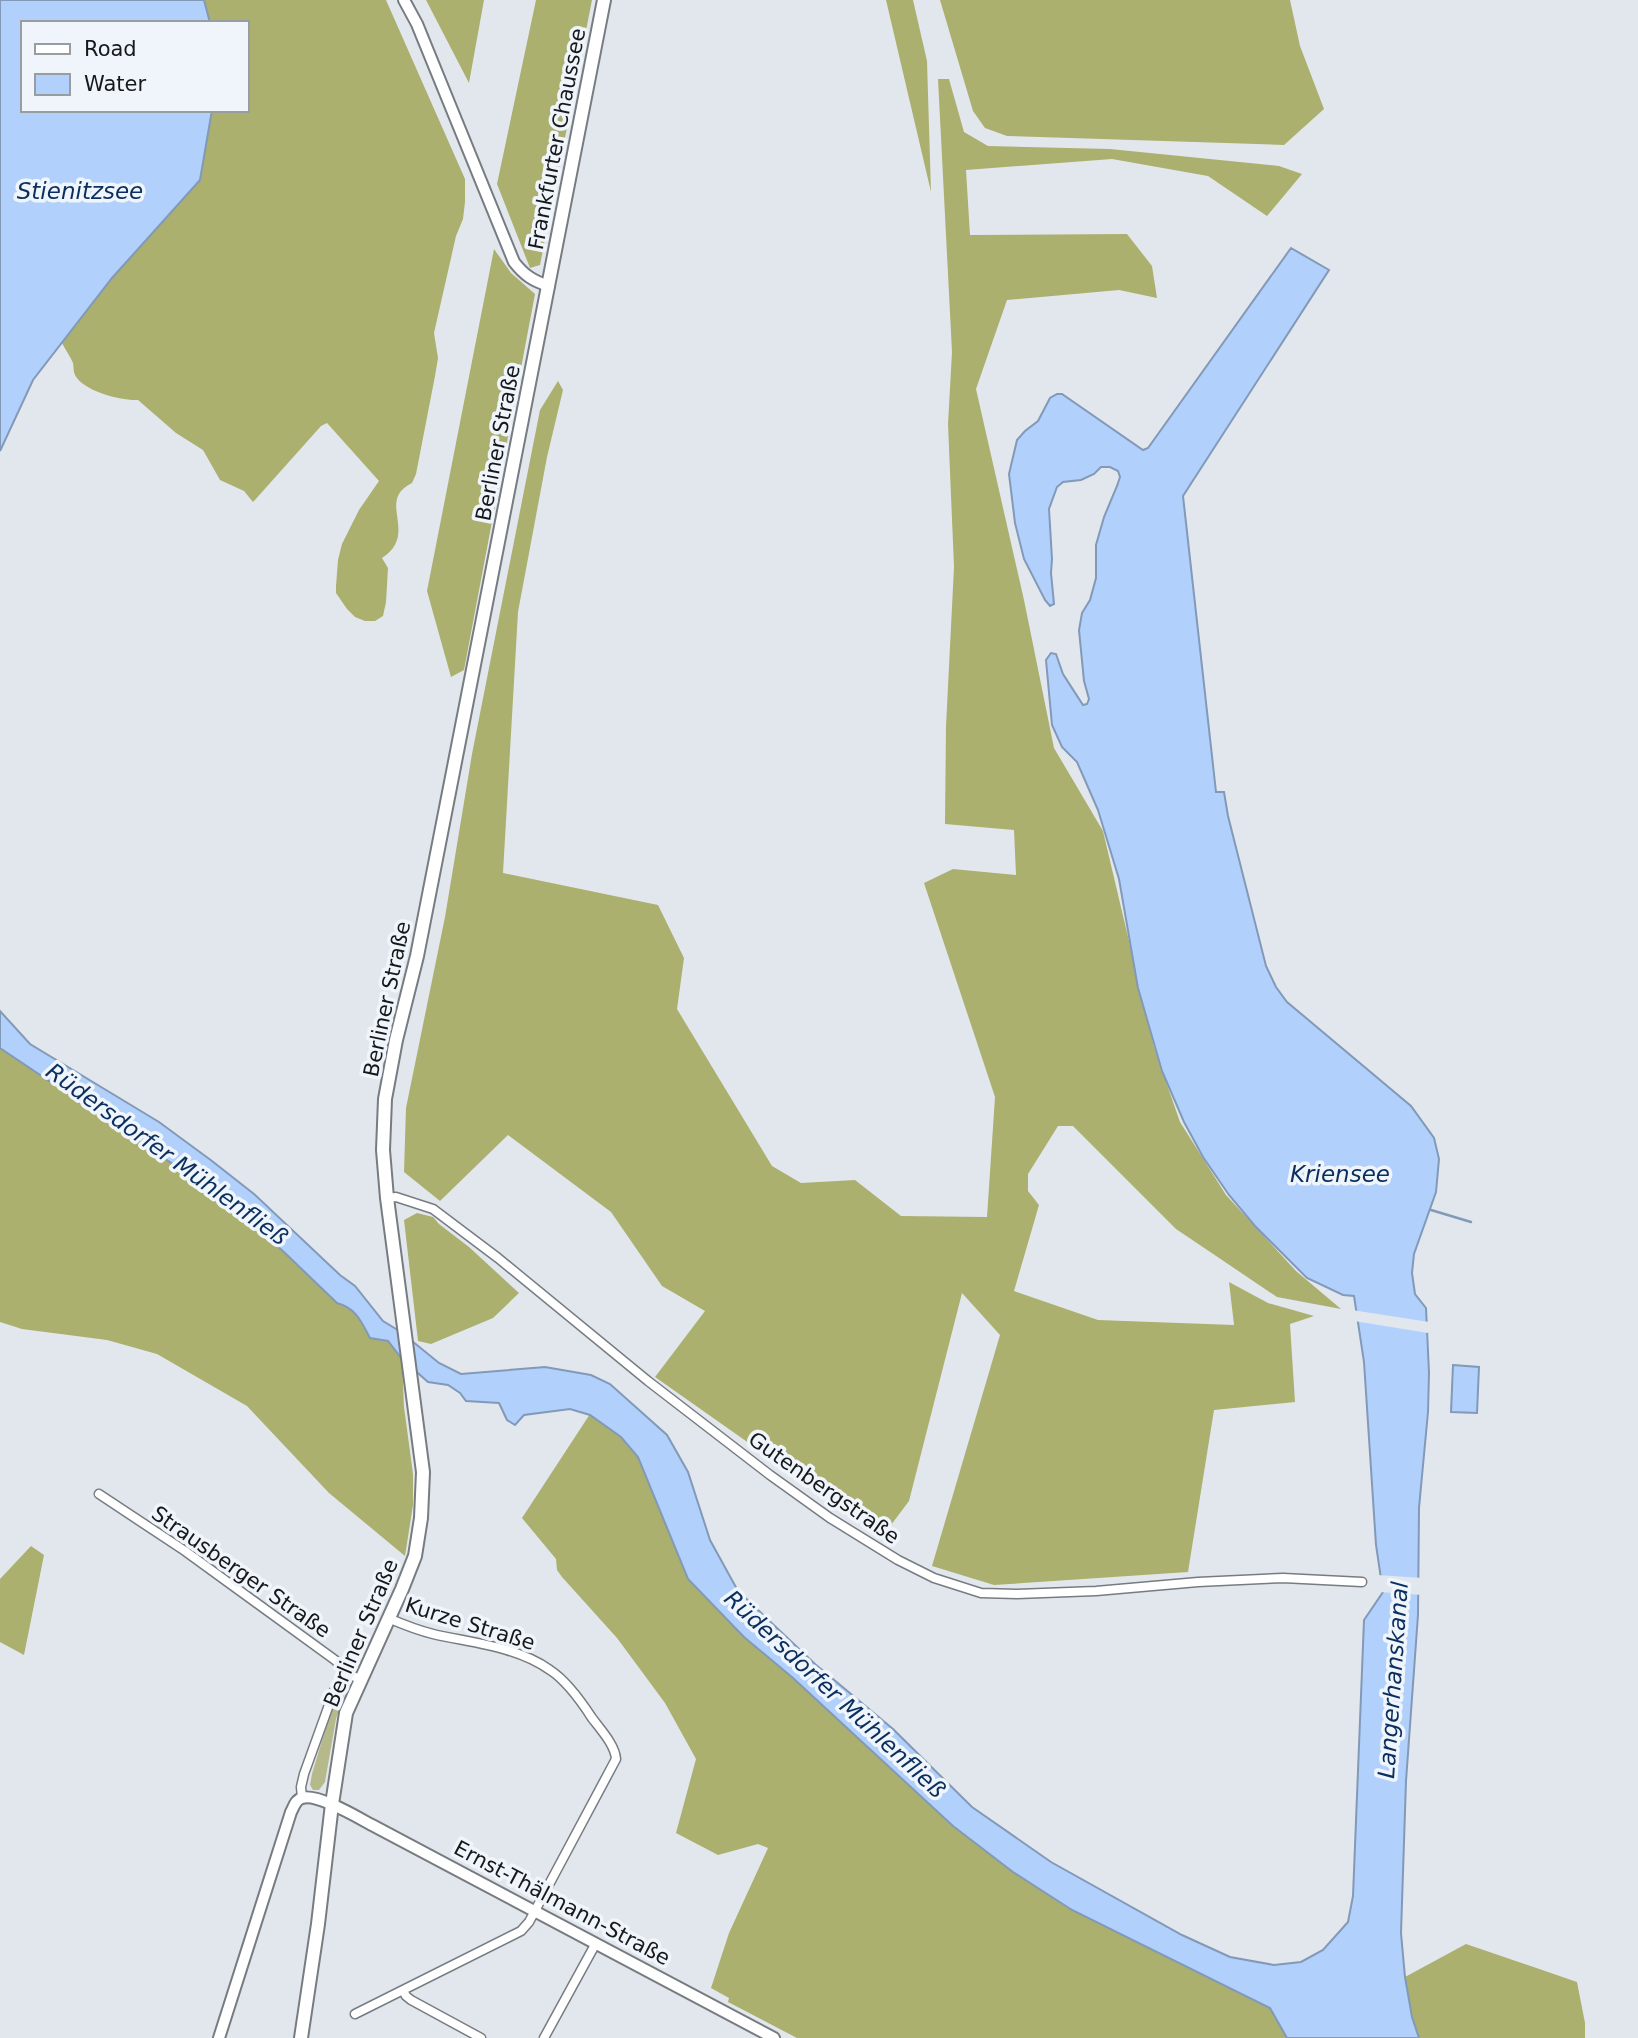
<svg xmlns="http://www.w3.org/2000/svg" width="1638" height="2038" font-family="'DejaVu Sans',sans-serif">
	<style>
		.green { fill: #b6ba8b }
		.forest { fill: #abb06f }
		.water { fill: #b1d0fb; stroke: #8299b8; stroke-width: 2 }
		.pier { fill: #e2e7ee }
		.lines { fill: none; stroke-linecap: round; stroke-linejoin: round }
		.stream { stroke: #8299b8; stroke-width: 2.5 }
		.minor-casing { stroke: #777c81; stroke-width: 11 }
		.secondary-casing { stroke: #777c81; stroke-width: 14 }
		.primary-casing { stroke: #777c81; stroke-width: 16 }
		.minor { stroke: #fff; stroke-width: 8 }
		.secondary { stroke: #fff; stroke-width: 10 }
		.primary { stroke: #fff; stroke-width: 12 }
		.labels { text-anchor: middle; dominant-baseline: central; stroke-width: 7; stroke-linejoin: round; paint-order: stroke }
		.street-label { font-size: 21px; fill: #16181a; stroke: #eff5fb }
		.water-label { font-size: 23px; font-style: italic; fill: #0a2f5e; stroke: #eff5fb }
	</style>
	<rect width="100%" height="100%" fill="#e2e7ee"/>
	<path class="green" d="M346 1685 347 1686 336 1719 325 1782 319 1790H313L310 1785 312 1774C319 1752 332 1701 346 1685Z"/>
	<path class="forest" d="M204 0H386L465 179V202L463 219 456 236 434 333 438 358 435 376 416 474 412 483C375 501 420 533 382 558L388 568 386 602 383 616 375 621H365L355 617 347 609 336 593V586L338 560 342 544 359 510 379 481 327 423 321 426 253 502 244 491 220 480 203 450 176 433 138 400C121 401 83 391 75 375 73 371 74 367 73 363 70 356 65 349 62 343L112 278 200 180 212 110H247V23H210Z
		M426 0H484L469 83Z
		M536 0H592L540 265 530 268 497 184Z
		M886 0H913L927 61 931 192Z
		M940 0H1290L1300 46 1324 109 1284 145 1007 136 985 128 973 111Z
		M938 79H949L964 132 988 146 1110 149 1279 166 1302 174 1267 216 1208 176 1112 159 966 170 970 235 1127 234 1152 266 1157 298 1119 290 1007 300 976 389 1024 600 1054 748 1103 831 1154 1047 1180 1122 1226 1195 1296 1271 1341 1309 1277 1297 1176 1229 1073 1126H1058L1028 1174V1191L1039 1205 1014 1291 1098 1320 1234 1325 1229 1282 1268 1303 1314 1316 1290 1324 1295 1402 1214 1410 1188 1572 994 1585 932 1566 1000 1335 962 1293 909 1501 882 1537 655 1377 705 1311 662 1286 611 1212 508 1135 440 1201 404 1172 406 1108 445 917 472 754 540 410 558 381 563 390 547 457 518 612 503 873 658 905 684 958 677 1009 772 1166 801 1183 855 1180 901 1216 987 1217 995 1097 924 883 953 869 1016 875 1014 830 945 824 946 726 954 567 948 424 952 352Z
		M494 249 511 273 535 294 464 670 451 677 427 591Z
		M0 1048 222 1197 285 1253 337 1303C356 1308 361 1321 370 1337L388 1341 402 1359 404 1407 413 1474V1505L405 1556 329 1493 247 1406 157 1354 107 1340 22 1329 0 1322Z
		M417 1213 433 1217 439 1224 469 1247 519 1293 493 1318 431 1344 418 1341 404 1220Z
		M590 1414 621 1437 638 1457 688 1579 744 1637 793 1678 953 1826 1072 1910 1270 2008 1287 2038H797L728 2002 729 1998 711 1988 729 1933 768 1848 758 1844 718 1855 676 1833 696 1759 665 1703 617 1638 562 1577 557 1570 556 1559 522 1518Z
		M31 1546 44 1555 24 1655 0 1642V1579Z
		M1466 1944 1577 1982 1585 2023V2038H1419L1412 2017 1405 1977Z"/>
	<path class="water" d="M0 0H204L210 23H23V110H212L200 180 112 278 33 380 0 451Z
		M1291 248 1329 270 1183 496 1216 792H1224L1228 816 1266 966 1276 987 1287 1002 1411 1106 1434 1138 1439 1159 1436 1192 1414 1254 1412 1273 1415 1294 1426 1308 1429 1373 1428 1412 1419 1508 1418 1615 1406 1781 1401 1933 1405 1977 1412 2017 1419 2038H1287L1270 2008 1072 1910 1013 1872 953 1826 793 1678 744 1637 688 1579 638 1457 621 1437 590 1415 570 1409 524 1415 515 1425 507 1420 499 1403 466 1401 460 1393 448 1385 428 1382 402 1359 388 1341 370 1338C361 1321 356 1308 337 1303L285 1253 222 1197 0 1048V1011L30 1044 159 1122 212 1161 254 1194 340 1275 355 1286 383 1321 401 1332 439 1363 461 1374 545 1367 591 1375 610 1384 667 1435 688 1472 710 1540 738 1591 815 1664 893 1729 972 1807 1051 1862 1182 1935 1230 1957 1274 1965 1301 1962 1323 1950 1348 1922 1353 1896 1364 1620 1383 1592 1376 1545 1364 1362 1354 1296 1343 1295 1307 1278 1255 1226 1229 1195 1203 1157 1184 1122 1162 1071 1138 988 1119 879 1098 810 1077 762 1062 747 1052 725 1046 660 1051 653 1056 654 1063 674 1083 705 1087 704 1089 699 1084 681 1079 630 1082 613 1090 600 1096 578V545L1104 517 1117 486 1120 477 1118 471 1110 467H1101L1094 474 1081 480 1063 482 1057 487 1049 509 1052 559 1051 573 1054 604 1050 606 1045 600 1024 559 1015 523 1009 474 1017 440 1025 431 1038 421 1050 398 1057 394H1062L1143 450 1148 448Z
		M1453 1365 1479 1367 1477 1413 1451 1412Z"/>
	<path class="pier" d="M1352 1310 1429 1322 1428 1333 1354 1321Z
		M1377 1575 1423 1578 1422 1595 1379 1592Z"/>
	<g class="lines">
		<path class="stream" d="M1431 1210 1471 1222"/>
		<g class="minor-casing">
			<path id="minor" d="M387 1198 396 1197 433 1209 498 1258 648 1381 770 1475 830 1518 898 1560 934 1578 981 1593 1017 1594 1096 1591 1198 1582 1283 1578 1362 1582
				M99 1494 185 1551 335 1660 350 1675 360 1679
				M302 1798 301 1787 304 1774 334 1691 350 1675
				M403 1990 406 1996 411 2000 481 2038
				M355 2014 521 1931 529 1922 616 1759C615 1745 601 1730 592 1718 581 1701 567 1681 550 1670 516 1646 472 1643 433 1634 417 1630 402 1624 388 1618
				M544 2038 596 1943"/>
		</g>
		<g class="secondary-casing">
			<path id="secondary" d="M404 0 417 24 514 262C524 275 533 281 549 286
				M219 2038 291 1812C294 1807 295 1800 302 1798 317 1793 357 1817 372 1825L774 2038"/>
		</g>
		<g class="primary-casing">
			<path id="primary" d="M301 2038 318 1924 332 1804 346 1713 402 1589 415 1556 421 1518 423 1472 387 1198 383 1150 385 1099 396 1040 417 956 604 0"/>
		</g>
		<use href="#minor" class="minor"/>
		<use href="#secondary" class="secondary"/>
		<use href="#primary" class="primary"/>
	</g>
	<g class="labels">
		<g class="street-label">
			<text transform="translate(557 139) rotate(-79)">Frankfurter Chaussee</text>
			<text transform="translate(498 443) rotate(-79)">Berliner Straße</text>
			<text transform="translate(387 999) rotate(-78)">Berliner Straße</text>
			<text transform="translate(824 1488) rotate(35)">Gutenbergstraße</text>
			<text transform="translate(241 1572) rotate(35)">Strausberger Straße</text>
			<text transform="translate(470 1624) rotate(17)">Kurze Straße</text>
			<text transform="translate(361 1633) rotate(-67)">Berliner Straße</text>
			<text transform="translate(562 1903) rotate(28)">Ernst-Thälmann-Straße</text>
		</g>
		<g class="water-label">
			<text x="80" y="191">Stienitzsee</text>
			<text transform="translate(167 1154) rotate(36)">Rüdersdorfer Mühlenfließ</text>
			<text x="1340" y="1174">Kriensee</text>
			<text transform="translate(1393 1680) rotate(-86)">Langerhanskanal</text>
			<text transform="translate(835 1694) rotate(43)">Rüdersdorfer Mühlenfließ</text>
		</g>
	</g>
	<rect x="21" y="21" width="228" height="91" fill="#eff5fb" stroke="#989da1" stroke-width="2"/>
	<rect x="35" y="44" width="35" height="10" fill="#ffffff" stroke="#989da1" stroke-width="2"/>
	<text x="84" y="56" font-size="21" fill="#16181a">Road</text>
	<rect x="35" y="74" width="35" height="21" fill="#b1d0fb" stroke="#989da1" stroke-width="2"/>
	<text x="84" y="91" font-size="21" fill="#16181a">Water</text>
</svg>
